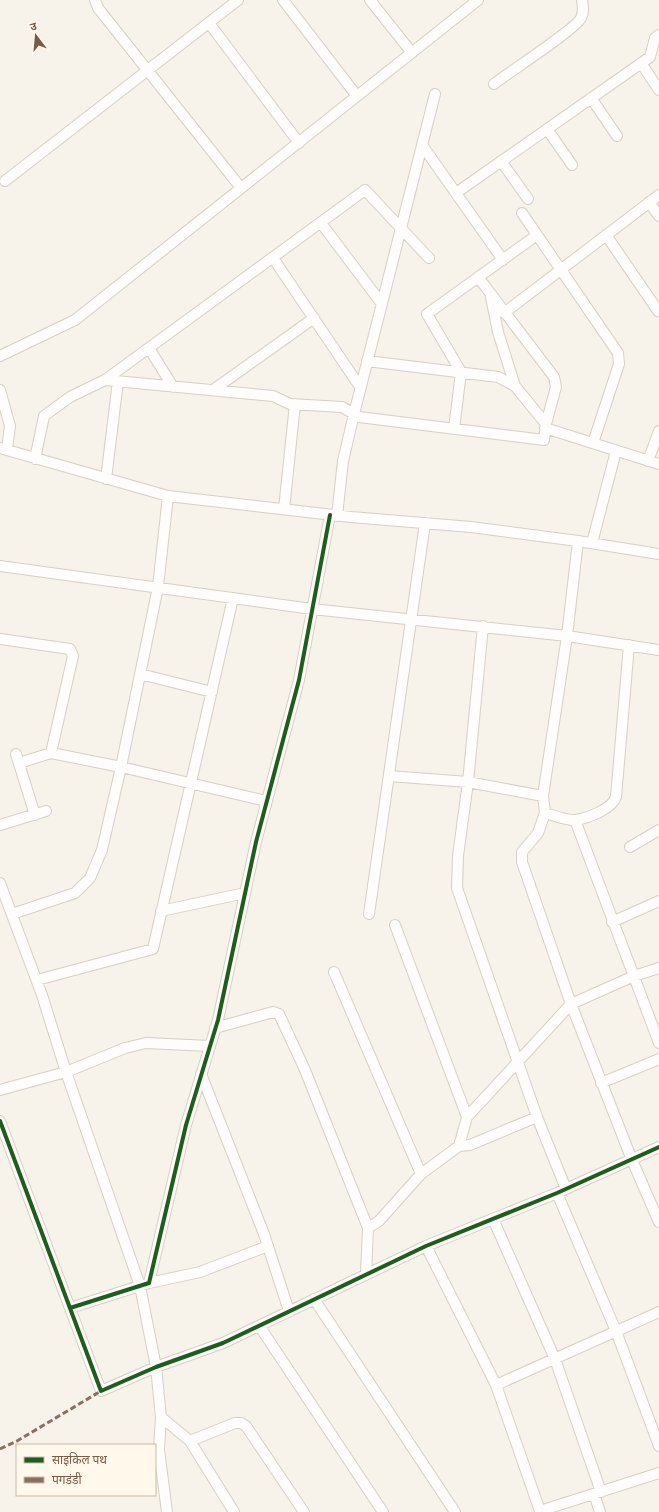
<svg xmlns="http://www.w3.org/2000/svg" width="659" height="1512" font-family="Karla,'Noto Sans Devanagari',sans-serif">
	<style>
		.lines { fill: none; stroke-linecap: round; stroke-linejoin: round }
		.minor-casing { stroke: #d6cfc6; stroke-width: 12 }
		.minor { stroke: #fefdfc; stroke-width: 10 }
		.quiet { stroke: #8d6e63; stroke-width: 3; stroke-dasharray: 6 3; stroke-linecap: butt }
		.cycleway-casing { stroke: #fff8eb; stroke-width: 6 }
		.cycleway { stroke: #1b5e20; stroke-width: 4 }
	</style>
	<rect width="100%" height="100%" fill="#f8f3ea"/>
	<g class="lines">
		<g class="minor-casing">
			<path id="minor" d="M95 0 98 8 241 188
				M283 0 357 96
				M370 0 412 53
				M209 23 299 143
				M641 63 659 90
				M494 84C508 73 577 28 581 18 584 12 583 6 582 0
				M591 98 617 136
				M547 129 572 165
				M422 145 503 260
				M501 161 528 199
				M5 181 238 0
				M456 193 650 57 655 38 659 35
				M649 202 659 216
				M522 213 618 353 619 364 593 443
				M321 223 382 304
				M606 235 658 311
				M273 258 360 387
				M478 277 554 377 556 387 546 424
				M491 297 498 332 515 386
				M504 313 659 195
				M149 348 173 387
				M0 356 75 320 478 0
				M105 380 365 190 429 258
				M0 390 10 426 7 449
				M213 390 314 318
				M545 428 659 464
				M454 429 461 372 427 314 537 235
				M0 448 168 496 351 517 471 527 578 541 659 554
				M35 459 44 416 70 397 105 380 273 396 290 404 342 407 359 417 544 440 546 424 515 386 498 377 367 361
				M648 461 659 431
				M106 479 118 381
				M284 509 295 404
				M337 516 343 461 354 414 435 94
				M592 543 616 451
				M0 566 312 609 567 636 659 650
				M483 626 468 782 458 856 457 888 537 1117 566 1189
				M0 639 70 649 73 656 51 753
				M629 645 616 797C612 809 588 818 576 820 567 821 553 815 545 813L538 833 522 852V862L571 1004 632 1160 659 1222
				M140 674 212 692
				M16 754 35 815
				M19 763 51 753 121 767 266 801
				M389 776 468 782 543 796
				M545 813 543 796 567 636 578 541
				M575 820 659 1043
				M0 825 46 811
				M630 847 659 830
				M0 883 42 995 66 1072 140 1286 156 1367 161 1417 159 1450 167 1512
				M161 911 245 893
				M12 914 75 893 90 878 102 850 121 767 158 587 168 496
				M369 914 425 523
				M612 922 659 901
				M395 925 467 1117
				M334 972 421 1174
				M37 980 153 949 233 598
				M215 1028 273 1012 279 1014 305 1070 368 1228 366 1274
				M201 1074 264 1234 289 1311
				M601 1083 659 1059
				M0 1090 66 1072 125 1048 146 1043 210 1046
				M0 1121 101 1391 156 1367 223 1343 426 1246 557 1193 659 1147
				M459 1146 467 1117 571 1004 634 976 659 968
				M557 1193 616 1331 659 1446
				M493 1219 555 1359 601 1492
				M368 1228 379 1221 421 1174 459 1146 470 1145 537 1117
				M426 1246 496 1385 540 1511 659 1473
				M149 1283 200 1272 268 1246
				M314 1299 455 1512
				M70 1308 149 1283 186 1125 218 1020 256 842 299 680 330 515
				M260 1327 383 1512
				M496 1385 659 1312
				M161 1417 190 1441 234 1512
				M190 1441 235 1423H241L246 1426 304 1512
				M594 1494 600 1512"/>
		</g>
		<use href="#minor" class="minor"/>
		<path class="quiet" d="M0 1449 17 1441 101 1391"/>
		<g class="cycleway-casing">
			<path id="cycleway" d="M0 1121 101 1391 156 1367 223 1343 426 1246 557 1193 659 1147
				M70 1308 149 1283 186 1125 218 1020 256 842 299 680 330 515"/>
		</g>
		<use href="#cycleway" class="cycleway"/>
	</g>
	<rect x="16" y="1444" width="140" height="52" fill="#fff8eb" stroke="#c9b9a9"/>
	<rect x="24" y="1457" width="20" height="6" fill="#1b5e20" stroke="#c9b9a9"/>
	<text x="52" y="1464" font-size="12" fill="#785b47">साइकिल पथ</text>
	<rect x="24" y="1477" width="20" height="6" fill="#8d6e63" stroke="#c9b9a9"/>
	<text x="52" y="1484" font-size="12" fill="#785b47">पगडंडी</text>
	<g transform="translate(36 36) rotate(344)" stroke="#fff8eb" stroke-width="3" paint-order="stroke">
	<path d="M0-3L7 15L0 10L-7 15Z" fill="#785b47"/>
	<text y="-6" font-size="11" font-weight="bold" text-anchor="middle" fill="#785b47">उ</text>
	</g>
</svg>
